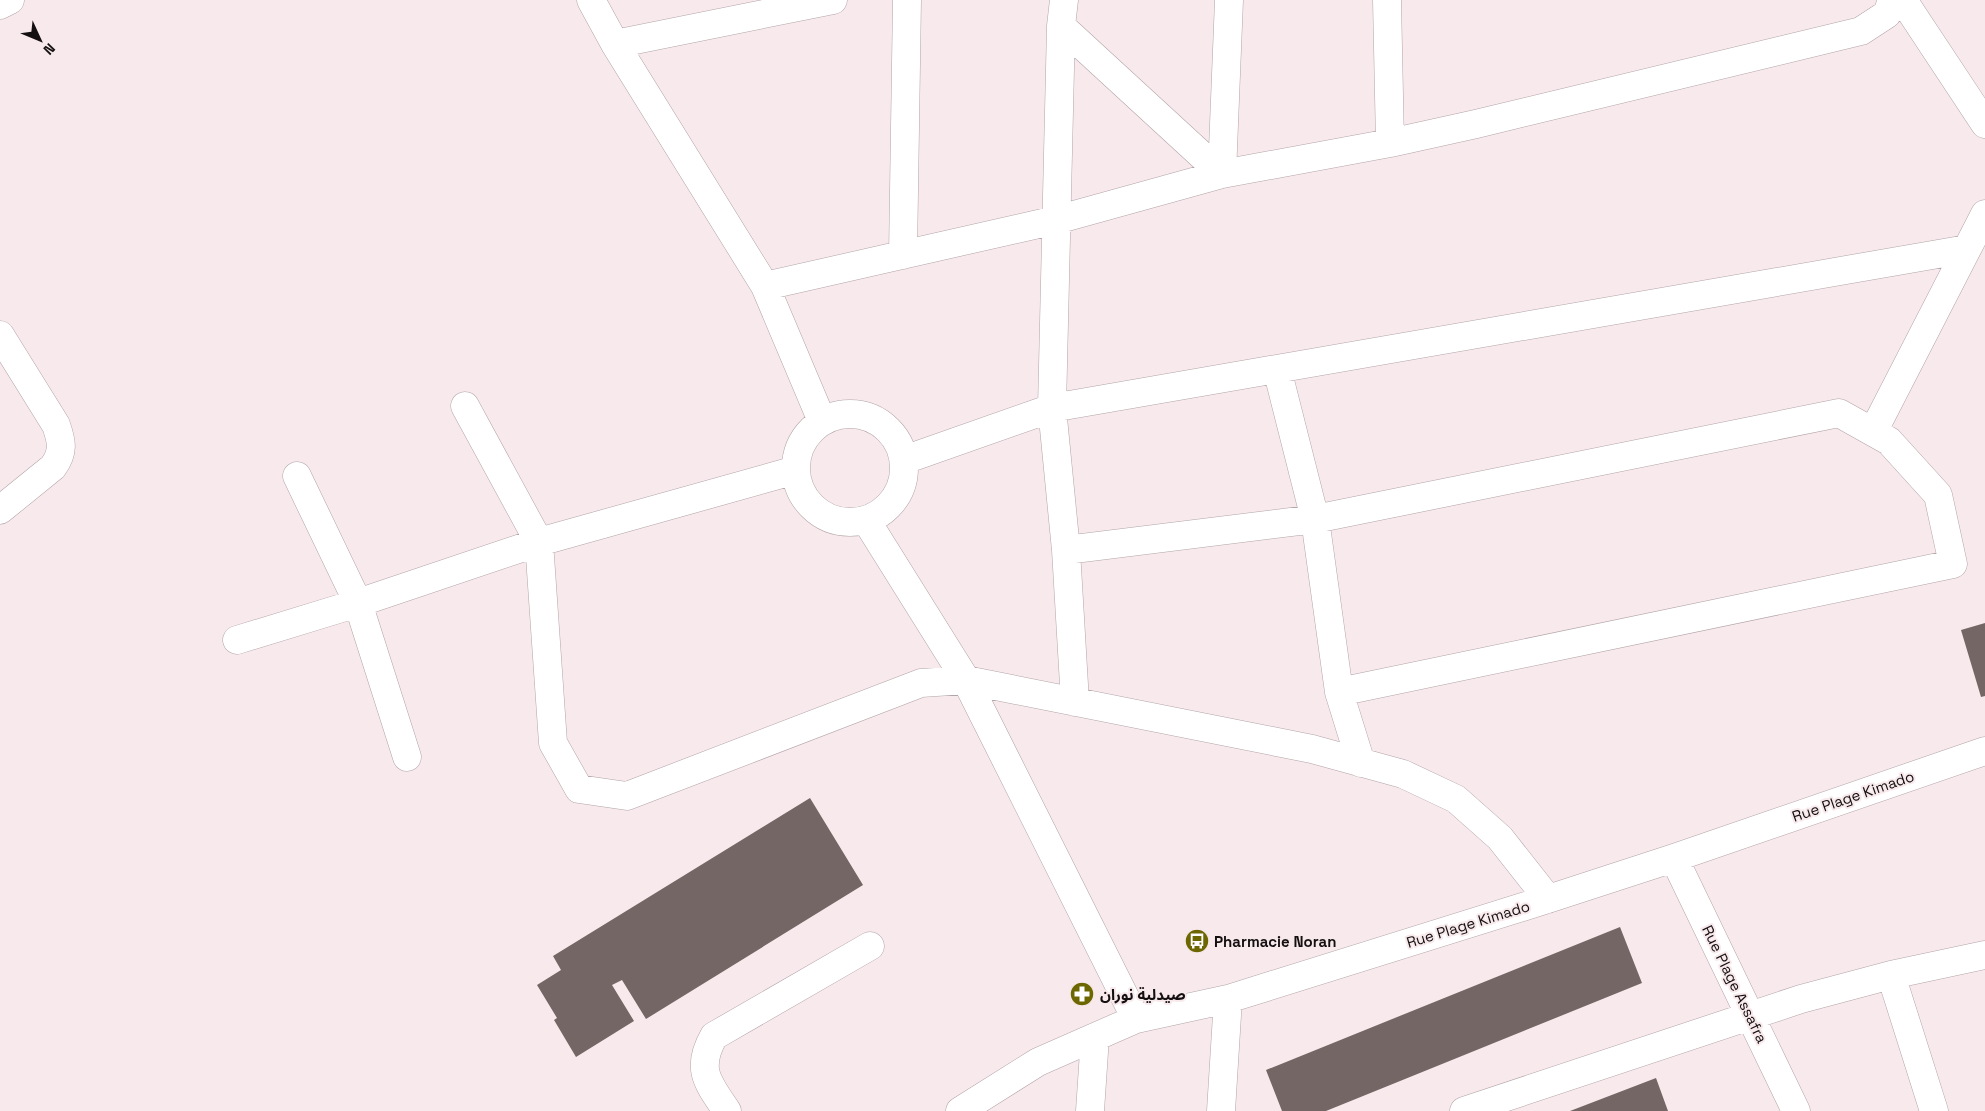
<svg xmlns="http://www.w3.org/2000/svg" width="1985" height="1111" font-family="'Space Grotesk','Noto Sans Arabic',sans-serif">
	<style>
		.building { fill: #736665 }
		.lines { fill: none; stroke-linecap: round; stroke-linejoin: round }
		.minor-casing { stroke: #b2a4a7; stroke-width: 29 }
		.minor { stroke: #fff; stroke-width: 28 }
		.labels { text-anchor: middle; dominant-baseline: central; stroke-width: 4; stroke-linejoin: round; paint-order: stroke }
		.street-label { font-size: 15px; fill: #140f10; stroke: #f8e9ec }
		.poi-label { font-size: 15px; font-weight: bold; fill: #140f10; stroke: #f8e9ec; text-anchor: start }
	</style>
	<rect width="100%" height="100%" fill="#f8e9ec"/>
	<path class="building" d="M1985 623V696L1981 697 1961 630Z
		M810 798 863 885 646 1019 622 980 612 985 634 1021 576 1057 554 1020 557 1018 537 985 561 970 553 956Z
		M1620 927 1642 983 1326 1111H1282L1266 1070Z
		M1656 1078 1668 1111H1570Z"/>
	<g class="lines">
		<g class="minor-casing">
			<path id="minor" d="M591 0 615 44 765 286 822 421
				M1064 0 1061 26 1052 408 1066 550 1075 702
				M1387 0 1390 143
				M1903 0 1985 124
				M0 5 10 0
				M1061 26 1222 174
				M615 44 833 0
				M1222 174 1229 0
				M903 255 907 0
				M765 286 1056 220 1222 174 1390 143 1476 124 1861 31 1887 14 1892 0
				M0 335 56 425C62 442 64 452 53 467L0 510
				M1277 369 1315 519 1339 692 1361 763
				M465 406 539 542 553 743 579 789 627 796 921 683 966 680 1312 749 1403 774 1456 799 1500 838 1548 899
				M796 468a54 54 0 1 1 108 0a54 54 0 1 1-108 0Z
				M1873 432 1985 214
				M904 460 1052 408 1967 249
				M297 476 358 603 407 757
				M866 520 966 680 1136 1019
				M1066 550 1315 519 1839 413 1889 441 1938 495 1953 564 1339 692
				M237 640 358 603 539 542 796 470
				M1674 858 1796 1111
				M1891 975 1934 1111
				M727 1111C708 1083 695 1069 714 1036L870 946
				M960 1111 1038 1062 1136 1019 1228 999 1548 899 1674 858 1985 751
				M1090 1111 1095 1037
				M1221 1111 1228 999
				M1464 1111 1801 999 1891 975 1985 955"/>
		</g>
		<use href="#minor" class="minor"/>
	</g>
	<defs>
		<g id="bus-disc" transform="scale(1.25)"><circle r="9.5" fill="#6c6700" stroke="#f8e9ec"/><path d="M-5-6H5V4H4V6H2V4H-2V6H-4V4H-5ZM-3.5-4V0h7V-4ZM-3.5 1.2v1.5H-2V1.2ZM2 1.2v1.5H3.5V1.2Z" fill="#fff"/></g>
		<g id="pharmacy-disc" transform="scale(1.25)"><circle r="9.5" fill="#6c6700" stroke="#f8e9ec"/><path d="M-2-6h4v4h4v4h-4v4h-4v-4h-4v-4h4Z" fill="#fff"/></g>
	</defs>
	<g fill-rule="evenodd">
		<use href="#bus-disc" x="1197" y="941"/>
		<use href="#pharmacy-disc" x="1082" y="994"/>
	</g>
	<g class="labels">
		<g class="street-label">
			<text transform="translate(1853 796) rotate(-19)">Rue Plage Kimado</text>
			<text transform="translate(1468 924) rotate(-17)">Rue Plage Kimado</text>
			<text transform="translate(1735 984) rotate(64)">Rue Plage Assafra</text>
		</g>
		<g class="poi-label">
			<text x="1214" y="941">Pharmacie Noran</text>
			<text x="1100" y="994">صيدلية نوران</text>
		</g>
	</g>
	<g transform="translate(40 40) rotate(134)" stroke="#f8e9ec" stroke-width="4" paint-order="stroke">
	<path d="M0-4L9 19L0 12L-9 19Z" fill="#140f10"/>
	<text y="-8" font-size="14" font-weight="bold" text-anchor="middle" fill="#140f10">N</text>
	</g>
</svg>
